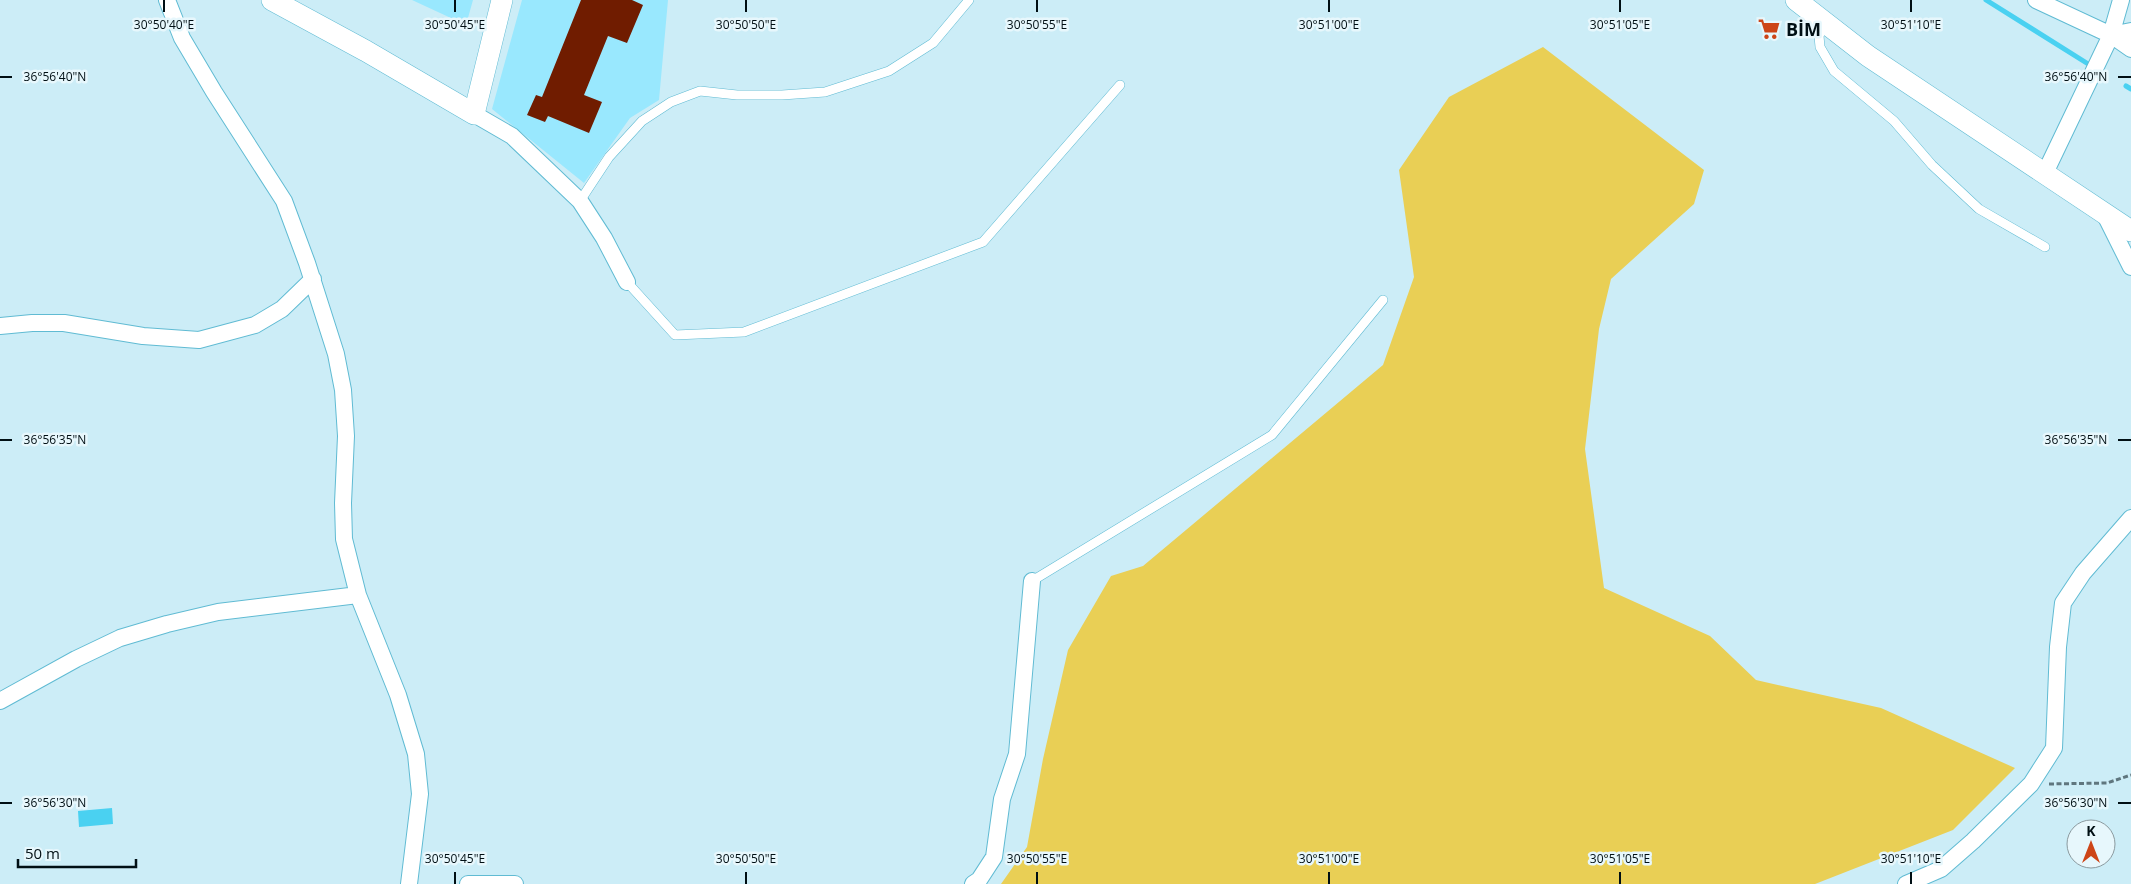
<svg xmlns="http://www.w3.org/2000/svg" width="2131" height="884" font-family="'Open Sans',sans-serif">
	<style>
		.built { fill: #99e8fe }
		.green { fill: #e9cf55 }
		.water { fill: #4ad1f1 }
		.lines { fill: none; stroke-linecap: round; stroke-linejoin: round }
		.stream { stroke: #4ad1f1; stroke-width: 5 }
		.building { fill: #701c00 }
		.service-casing { stroke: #60bbd3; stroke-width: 10 }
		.minor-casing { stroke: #60bbd3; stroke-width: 18 }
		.tertiary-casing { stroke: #60bbd3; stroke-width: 22 }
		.path { stroke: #5f767e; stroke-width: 3; stroke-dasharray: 5 2.5; stroke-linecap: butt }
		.service { stroke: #fff; stroke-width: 9 }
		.minor { stroke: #fff; stroke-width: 16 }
		.tertiary { stroke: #fff; stroke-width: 21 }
		.ticks { fill: none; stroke: #000f14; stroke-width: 2 }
		.labels { text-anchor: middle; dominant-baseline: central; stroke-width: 5; stroke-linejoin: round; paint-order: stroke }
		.poi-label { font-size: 18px; font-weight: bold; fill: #000f14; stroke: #e7f7fc; text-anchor: start }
		.ticks-label { font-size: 12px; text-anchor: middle; fill: #000f14; stroke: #e7f7fc; stroke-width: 5; stroke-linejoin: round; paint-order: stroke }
	</style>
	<rect width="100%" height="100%" fill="#ccedf7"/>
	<path class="built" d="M412 0H473L466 25Z
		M522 0H668L659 100 630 118 584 183 492 109Z"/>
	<path class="green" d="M1543 47 1704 170 1694 204 1611 279 1599 329 1585 449 1604 588 1710 636 1756 680 1881 708 2015 768 1953 830 1815 884H1001L1027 847 1043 759 1068 650 1111 576 1143 566 1383 365 1414 277 1399 170 1449 97Z"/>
	<path class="water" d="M112 808 113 824 79 827 78 811Z"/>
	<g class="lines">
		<path class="stream" d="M1986 0 2093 67
			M2126 86 2131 89"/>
	</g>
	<path class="building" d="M581 0H632L643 5 627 43 608 36 584 95 602 102 589 133 548 116 545 122 527 115 536 95 542 97Z"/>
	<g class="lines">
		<g class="service-casing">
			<path id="service" d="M1825 22 1819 36 1820 47 1834 71 1894 121 1932 165 1979 209 2045 247
				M580 201 609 157 642 121 671 102 700 91 737 95H782L825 92 889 71 933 43 969 0
				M627 282 675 335 744 332 983 242 1120 85
				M1032 581 1272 435 1383 300"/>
		</g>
		<g class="minor-casing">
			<path id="minor" d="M167 0 182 38 214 92 284 201 307 263 336 354 343 390 346 436 343 503 344 539 358 595 398 695 416 754 420 794 409 884
				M2036 0 2111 35 2131 49
				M2111 35 2131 31
				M474 114 512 136 580 201 604 238 627 282
				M2045 173 2111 35 2121 0
				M2105 215 2131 267
				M0 326 32 323H64L143 336 199 340 255 325 282 309 313 279
				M0 701 76 659 120 638 167 624 218 612 358 595
				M468 884H515
				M973 884 979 880 994 857 1002 799 1017 754 1032 581
				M1906 884 1941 869 1973 841 2031 784 2054 748 2058 647 2063 603 2083 573 2131 518"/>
		</g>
		<g class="tertiary-casing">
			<path id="tertiary" d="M272 0 366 51 474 114 502 0
				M1796 0 1868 56 2131 231"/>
		</g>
		<path class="path" d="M2049 784 2107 783 2131 775"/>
		<use href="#service" class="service"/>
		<use href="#minor" class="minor"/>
		<use href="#tertiary" class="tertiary"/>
	</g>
	<path class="ticks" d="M164 0V12M455 0V12M746 0V12M1037 0V12M1329 0V12M1620 0V12M1911 0V12M0 77H12M2118 77H2131M0 440H12M2118 440H2131M0 803H12M2118 803H2131M455 872V884M746 872V884M1037 872V884M1329 872V884M1620 872V884M1911 872V884"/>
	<defs>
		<g id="supermarket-bare" transform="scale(1.725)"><path d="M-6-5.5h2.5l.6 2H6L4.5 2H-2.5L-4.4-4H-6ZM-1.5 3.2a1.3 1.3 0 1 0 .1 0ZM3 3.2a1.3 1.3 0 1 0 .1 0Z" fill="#cd4517" stroke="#e7f7fc" stroke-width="2.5" paint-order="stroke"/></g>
	</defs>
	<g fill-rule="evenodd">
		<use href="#supermarket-bare" x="1769" y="29"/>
	</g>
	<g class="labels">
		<g class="poi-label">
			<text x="1786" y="29">BİM</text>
		</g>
	</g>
	<g class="ticks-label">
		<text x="164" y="29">30°50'40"E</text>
		<text x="455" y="29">30°50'45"E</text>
		<text x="746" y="29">30°50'50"E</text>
		<text x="1037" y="29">30°50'55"E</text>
		<text x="1329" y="29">30°51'00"E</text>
		<text x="1620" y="29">30°51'05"E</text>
		<text x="1911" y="29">30°51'10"E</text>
		<text x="55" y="81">36°56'40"N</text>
		<text x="2076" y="81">36°56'40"N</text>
		<text x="55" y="444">36°56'35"N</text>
		<text x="2076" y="444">36°56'35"N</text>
		<text x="55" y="807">36°56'30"N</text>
		<text x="2076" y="807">36°56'30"N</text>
		<text x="455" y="863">30°50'45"E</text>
		<text x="746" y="863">30°50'50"E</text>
		<text x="1037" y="863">30°50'55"E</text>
		<text x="1329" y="863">30°51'00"E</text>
		<text x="1620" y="863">30°51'05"E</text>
		<text x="1911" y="863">30°51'10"E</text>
	</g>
	<g transform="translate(2091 844)"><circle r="24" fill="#e7f7fc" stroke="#8b9a9f"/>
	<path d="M0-4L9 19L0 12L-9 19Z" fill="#cd4517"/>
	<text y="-8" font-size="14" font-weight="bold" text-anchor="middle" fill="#000f14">K</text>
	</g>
	<path d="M18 859v8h118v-8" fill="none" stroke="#000f14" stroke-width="2.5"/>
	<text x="25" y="859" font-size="15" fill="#000f14" stroke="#e7f7fc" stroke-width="4" paint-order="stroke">50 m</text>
</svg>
